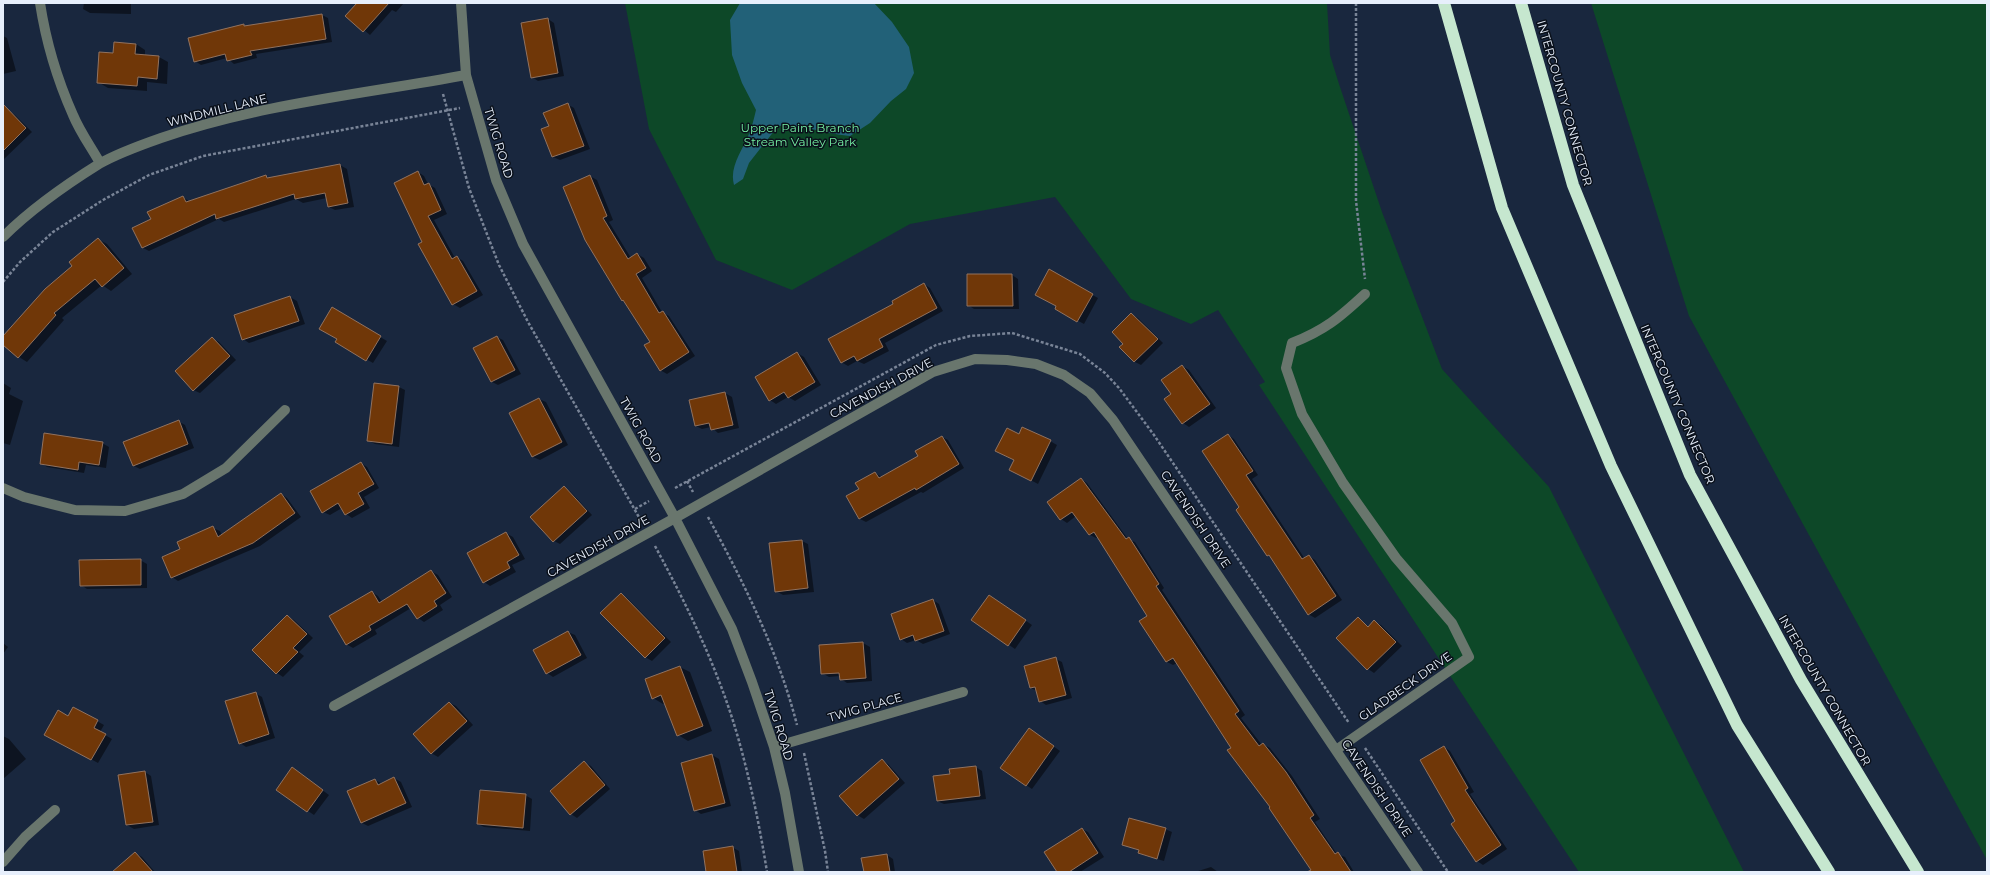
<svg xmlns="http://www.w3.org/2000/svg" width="1990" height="875" font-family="Montserrat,sans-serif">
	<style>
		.green { fill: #0d4828 }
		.water { fill: #226178 }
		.shadow { fill: #0007 }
		.building { fill: #703708; stroke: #91725f }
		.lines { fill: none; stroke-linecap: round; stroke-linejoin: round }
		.path { stroke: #798497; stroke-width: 2.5; stroke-dasharray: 3 2; stroke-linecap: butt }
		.minor { stroke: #69766d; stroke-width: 10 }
		.highway { stroke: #c6e7cf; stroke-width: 12 }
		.labels { text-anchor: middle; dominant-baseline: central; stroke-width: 3; stroke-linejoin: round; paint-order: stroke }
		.street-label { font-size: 12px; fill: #e7effc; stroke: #0a101a }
		.park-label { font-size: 12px; fill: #75eea3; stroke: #0a101a }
	</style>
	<rect width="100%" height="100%" fill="#19273e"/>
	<path class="green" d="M625 3H1327L1330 55 1339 84 1382 212 1442 369 1549 487 1744 872H1579L1259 385 1265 382 1218 310 1191 324 1131 299 1055 197 910 224 792 290 716 260 649 129Z
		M1591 3H1987V860L1689 316Z"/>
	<path class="water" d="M740 3H874L892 22 909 47 914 73 906 89 891 101 870 123 850 136C826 134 802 124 778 126L749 163 743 179 734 185C729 167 742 151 749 134 752 127 754 118 756 110L742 83 732 55 730 20Z"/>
	<path class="shadow" d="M84 3H131V14L90 13 83 9Z
		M358 3H404L396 12 392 10 370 35 347 16Z
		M322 15 328 18 332 42 256 54 257 58 234 64 227 58 201 65 195 61 244 25 246 27Z
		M548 19 554 23 564 76 538 81 532 77Z
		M3 36 7 38 16 71 3 74Z
		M136 44 145 50V56L159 57 168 62 167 84 147 82V91L108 88 98 82 114 54Z
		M567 104 574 108 590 149 560 160 553 157 543 129 550 126Z
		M9 111 15 115 32 132 3 160V117Z
		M340 165 347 169 354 207 335 210 329 207 327 198 303 203 296 199 224 222 219 219 149 251 143 248 134 228 152 220 183 197 190 202 266 176 271 179Z
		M418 172 424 176 428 184 435 188 447 214 434 220 455 258 457 257 463 261 483 295 460 308 453 304 423 243Z
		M590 176 597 180 613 220 609 222 631 258 637 254 644 258 652 271 642 278 662 312 669 316 695 356 667 374 660 370 651 342 623 300Z
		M98 239 107 244 132 274 111 291 102 285 62 318 64 320 27 362 19 357 3 343V338Z
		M1049 271 1098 298 1084 324 1056 309 1057 306Z
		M968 275H1012L1018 279 1019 309H974L968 305Z
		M924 284 930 288 943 311 885 343 889 351 864 364 857 361 848 366 841 362 894 304Z
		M290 297 297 301 305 324 249 343 243 339Z
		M332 309 387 341 373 363 336 342 338 339Z
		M1131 314 1138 318 1163 343 1141 365 1135 362 1121 347 1124 344Z
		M497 337 503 340 521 374 498 385 492 382Z
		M212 338 219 342 236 360 200 393 193 390Z
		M797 353 804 357 821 385 795 401 788 397 776 404 770 400Z
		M1182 366 1189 370 1216 408 1189 427 1183 423 1166 399 1173 394Z
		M3 383 11 388 9 394 23 401 10 445 3 443Z
		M399 387 405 390 399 447 375 444 369 441Z
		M725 393 732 397 739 428 718 433 711 427 702 429 696 426Z
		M539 399 546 402 568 445 540 460 533 457 510 414Z
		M178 421 185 425 194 448 140 469 134 466Z
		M1020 435 1050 441 1057 445 1038 484 1017 473 1015 461 1003 455Z
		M1228 435 1234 439 1258 475 1252 479 1305 559 1309 556 1315 560 1342 600 1315 618 1308 614 1271 557 1268 555 1237 510 1241 507Z
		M942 437 948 440 964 468 923 493 921 492 866 522 860 519V489L875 473 882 477 919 456Z
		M102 443 109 447 106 468 86 465 84 473 47 467 41 463Z
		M361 463 367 467 379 488 364 497 370 508 352 518 346 514 342 508 330 515 323 512Z
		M1081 479 1087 483 1128 539 1135 542 1164 588 1162 590 1245 715 1241 718 1262 745 1263 744 1270 748 1292 776 1320 819 1315 822 1337 854 1345 857 1354 872H1312L1177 663 1173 665 1167 662 1141 621 1148 616 1098 537 1096 538 1090 535 1076 516 1067 523 1061 519Z
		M564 488 570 491 592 515 560 544 554 541Z
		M281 494 287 498 301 517 260 546 178 581 172 577 181 549 213 528 220 531 222 536Z
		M506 533 513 537 525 559 512 565 516 572 490 586 484 582Z
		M802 541 808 544 814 592 783 595 776 591Z
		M140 560 147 564V588L87 589 81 585Z
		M431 571 438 575 452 597 440 605 443 610 424 622 418 618 411 608 375 630 377 634 353 648 346 644 372 592 378 596 382 602Z
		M621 594 627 598 671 642 652 661 645 657Z
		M995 599 1032 625 1015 649 972 620Z
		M933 600 939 604 950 634 923 644 916 640 907 643 901 639Z
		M287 616 294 620 313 638 299 652 304 656 283 677 277 673Z
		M1358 618 1369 627 1375 622 1381 625 1402 646 1374 673 1368 669 1337 638Z
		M568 632 575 635 587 658 553 677 547 673Z
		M3 643 8 647 3 654Z
		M863 643 870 647 872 681 847 683 841 679 840 676 829 677 822 673Z
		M1056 659 1062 662 1072 698 1046 705 1040 701 1037 691 1031 688Z
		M680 667 690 672 712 731 688 741 678 735 665 703 663 704 653 698Z
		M255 693 262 697 275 738 246 747 240 743Z
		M450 703 456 706 473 725 438 757 431 753Z
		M74 708 104 725 100 732 112 739 98 763 45 734 69 718Z
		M1035 733 1060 751 1032 789 1026 785Z
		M3 736 9 739 26 759 3 779Z
		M1444 747 1450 751 1474 792 1470 794 1507 849 1483 865 1477 861 1456 822Z
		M712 755 719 759 731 806 701 814 695 810Z
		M882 760 888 764 905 783 864 819 857 815Z
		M584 762 591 766 610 789 577 818 571 814Z
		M976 767 982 771 986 799 944 804 937 801 951 775Z
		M145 772 151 776 159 825 134 829 127 825 119 776Z
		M298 772 329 795 314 815 277 790Z
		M394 778 401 782 412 807 368 826 362 823 375 780 381 783Z
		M525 795 532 799 530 831 484 827 478 824Z
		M1082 829 1088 832 1104 857 1080 872H1058Z
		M1165 829 1172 832 1164 861 1146 856 1139 853 1140 851 1123 844Z
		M732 847 739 851 742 872H707Z
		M135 853 142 857 155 872H114Z
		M887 855 893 859 895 872H865Z
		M1211 867 1218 872H1195Z"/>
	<path class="building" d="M357 3H389L363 32 345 16Z
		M322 14 326 39 250 51 252 55 227 61 225 54 194 62 188 38 244 24V26Z
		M548 18 558 73 531 78 521 23Z
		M114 42 136 44 135 54 159 56 157 79 138 77 137 86 97 83 99 52 113 53Z
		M568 103 584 146 552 157 541 129 549 126 543 113Z
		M3 104 26 128 3 151Z
		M340 164 348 203 328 207 325 193 295 199 294 194 216 219 215 214 142 248 132 228 151 219 147 212 183 196 186 202 266 175 267 178Z
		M418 171 424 185 429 183 441 210 428 216 452 259 457 256 477 291 452 305 418 244 422 242 394 183Z
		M590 175 607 216 603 218 628 259 637 253 646 268 636 274 659 313 663 311 689 352 660 371 644 345 650 342 623 300 622 301 585 240 563 187Z
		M98 238 124 268 102 287 95 279 54 313 56 315 18 358 3 345V336L45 289 72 266 69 262Z
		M1049 269 1093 294 1077 322 1055 309 1056 306 1035 295Z
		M967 274H1012L1013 306H967Z
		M924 283 937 308 879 339 883 347 857 361 854 356 841 363 828 339 893 304 892 301Z
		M290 296 299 321 242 340 234 315Z
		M332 307 381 336 366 361 335 342 337 339 319 329Z
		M1131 313 1158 339 1134 362 1119 347 1123 344 1112 332Z
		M497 336 515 370 491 382 473 348Z
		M212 337 230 356 193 391 175 371Z
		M797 352 815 382 788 398 784 392 769 401 755 377Z
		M1182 365 1210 404 1182 424 1164 399 1171 394 1161 380Z
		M374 383 399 386 392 444 367 441Z
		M725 392 733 425 711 430 709 423 695 426 689 400Z
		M539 398 562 442 532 457 509 413Z
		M179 420 188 444 133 466 123 442Z
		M1022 427 1051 440 1031 481 1009 470 1014 460 995 451 1007 428 1019 434Z
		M44 433 103 442 99 465 79 462 78 470 40 464Z
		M1228 434 1253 471 1246 475 1302 559 1309 555 1336 596 1308 615 1269 555 1267 556 1236 510 1239 507 1202 451Z
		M942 436 959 464 916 490 915 488 859 519 846 496 859 489 855 483 875 472 879 478 918 456 915 451Z
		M361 462 374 484 358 493 364 504 345 515 338 503 322 513 310 491Z
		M1081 478 1126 539 1129 537 1159 584 1156 586 1239 711 1235 714 1259 746 1263 743 1286 772 1314 815 1310 818 1335 854 1338 852 1351 872H1307L1311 870 1269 808 1270 807 1227 750 1231 748 1173 658 1166 662 1139 621 1147 616 1094 532 1089 535 1072 512 1060 520 1047 502Z
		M564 486 587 511 553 542 530 517Z
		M281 493 295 513 253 543 171 578 162 557 180 549 177 542 213 526 218 537Z
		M506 532 519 555 507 562 510 568 483 583 467 553Z
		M802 540 808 588 775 592 769 543Z
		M141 559V585L80 586 79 560Z
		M431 570 446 593 434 601 437 606 417 619 407 604 369 626 371 630 346 645 329 616 372 591 379 603Z
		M621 593 665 638 645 658 600 613Z
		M989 595 1026 620 1008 646 971 620Z
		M933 599 944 631 915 641 913 635 900 640 891 614Z
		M287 615 307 634 293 648 298 652 276 674 252 650Z
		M1358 617 1368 627 1374 620 1396 642 1367 670 1336 638Z
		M568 631 581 655 546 674 533 650Z
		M863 642 866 678 840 680 839 673 821 674 819 645Z
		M1056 657 1066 695 1039 702 1035 687 1030 688 1024 666Z
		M680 666 703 726 677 736 661 695 652 699 645 679Z
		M256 692 269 734 239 744 225 701Z
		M449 702 467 721 431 754 413 734Z
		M73 707 98 720 94 728 106 734 91 760 44 735 58 710 68 716Z
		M1029 728 1054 746 1026 786 1000 768Z
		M1444 746 1468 788 1465 790 1501 845 1476 862 1451 824 1455 821 1420 760Z
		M712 754 725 803 694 811 681 763Z
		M882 759 899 779 857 816 839 796Z
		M584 761 605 785 570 815 550 791Z
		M976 766 980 796 937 801 933 776 950 774 949 769Z
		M292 767 323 790 307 812 276 790Z
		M145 771 153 822 126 825 118 775Z
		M394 777 406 803 361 823 347 791 375 779 378 785Z
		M480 790 526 794 523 828 477 824Z
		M1129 818 1166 828 1157 859 1138 853 1139 850 1122 845Z
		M1082 828 1098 853 1069 872H1057L1044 852Z
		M733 846 737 872H706L703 851Z
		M135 852 153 872H112Z
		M887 854 890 872H864L861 858Z"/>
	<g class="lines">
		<path class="path" d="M1356 3V201L1365 279
			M443 94 469 188 499 265 528 322 640 519
			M3 282 20 262 53 232 103 200 149 175 203 156 460 108
			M687 481 693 492
			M675 488 936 345 970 336 1012 333 1080 354 1105 373 1119 388 1154 435 1349 723
			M635 509 649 501
			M708 517C744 583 778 651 797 725
			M655 546C689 609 720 673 739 741 751 784 760 828 767 872
			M1365 748 1448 872
			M804 753 825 851 828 872"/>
		<path class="minor" d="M40 3C46 42 57 79 73 115 80 132 91 147 100 163
			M461 3 466 75 496 180 523 244 675 518 732 629 752 682 774 747 785 793 799 872
			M3 237C30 210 67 184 99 164 118 153 141 145 161 138 259 104 364 94 466 75
			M3 488 24 497 75 510 125 511 183 494 226 468 285 410
			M334 706 675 518 933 372 975 359 1007 360 1036 364 1064 375 1090 393 1113 420 1418 872
			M774 747 963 692
			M1336 750 1469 657 1452 623 1396 558 1343 483 1302 414 1286 368 1292 343C1325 330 1339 318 1365 294
			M3 862 25 837 55 810"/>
		<path class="highway" d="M1444 3 1502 208 1611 466 1737 725 1829 872
			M1521 3 1573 185 1690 475 1801 680 1918 872"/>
	</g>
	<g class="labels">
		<g class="street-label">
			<text transform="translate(1565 103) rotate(74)">INTERCOUNTY CONNECTOR</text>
			<text transform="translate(217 110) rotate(-14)">WINDMILL LANE</text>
			<text transform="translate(499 143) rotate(73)">TWIG ROAD</text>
			<text transform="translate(881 388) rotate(-28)">CAVENDISH DRIVE</text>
			<text transform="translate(1678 404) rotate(67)">INTERCOUNTY CONNECTOR</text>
			<text transform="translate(641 430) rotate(61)">TWIG ROAD</text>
			<text transform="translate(1196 519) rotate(56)">CAVENDISH DRIVE</text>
			<text transform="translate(598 546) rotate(-29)">CAVENDISH DRIVE</text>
			<text transform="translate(1405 686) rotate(-35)">GLADBECK DRIVE</text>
			<text transform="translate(1825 690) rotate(60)">INTERCOUNTY CONNECTOR</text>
			<text transform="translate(865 707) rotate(-16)">TWIG PLACE</text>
			<text transform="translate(779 725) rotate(73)">TWIG ROAD</text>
			<text transform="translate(1377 788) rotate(56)">CAVENDISH DRIVE</text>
		</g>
		<g class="park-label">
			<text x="800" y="127">Upper Paint Branch<tspan x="800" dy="14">Stream Valley Park</tspan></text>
		</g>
	</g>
	<rect width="1990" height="875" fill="none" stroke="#e7effc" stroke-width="8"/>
</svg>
